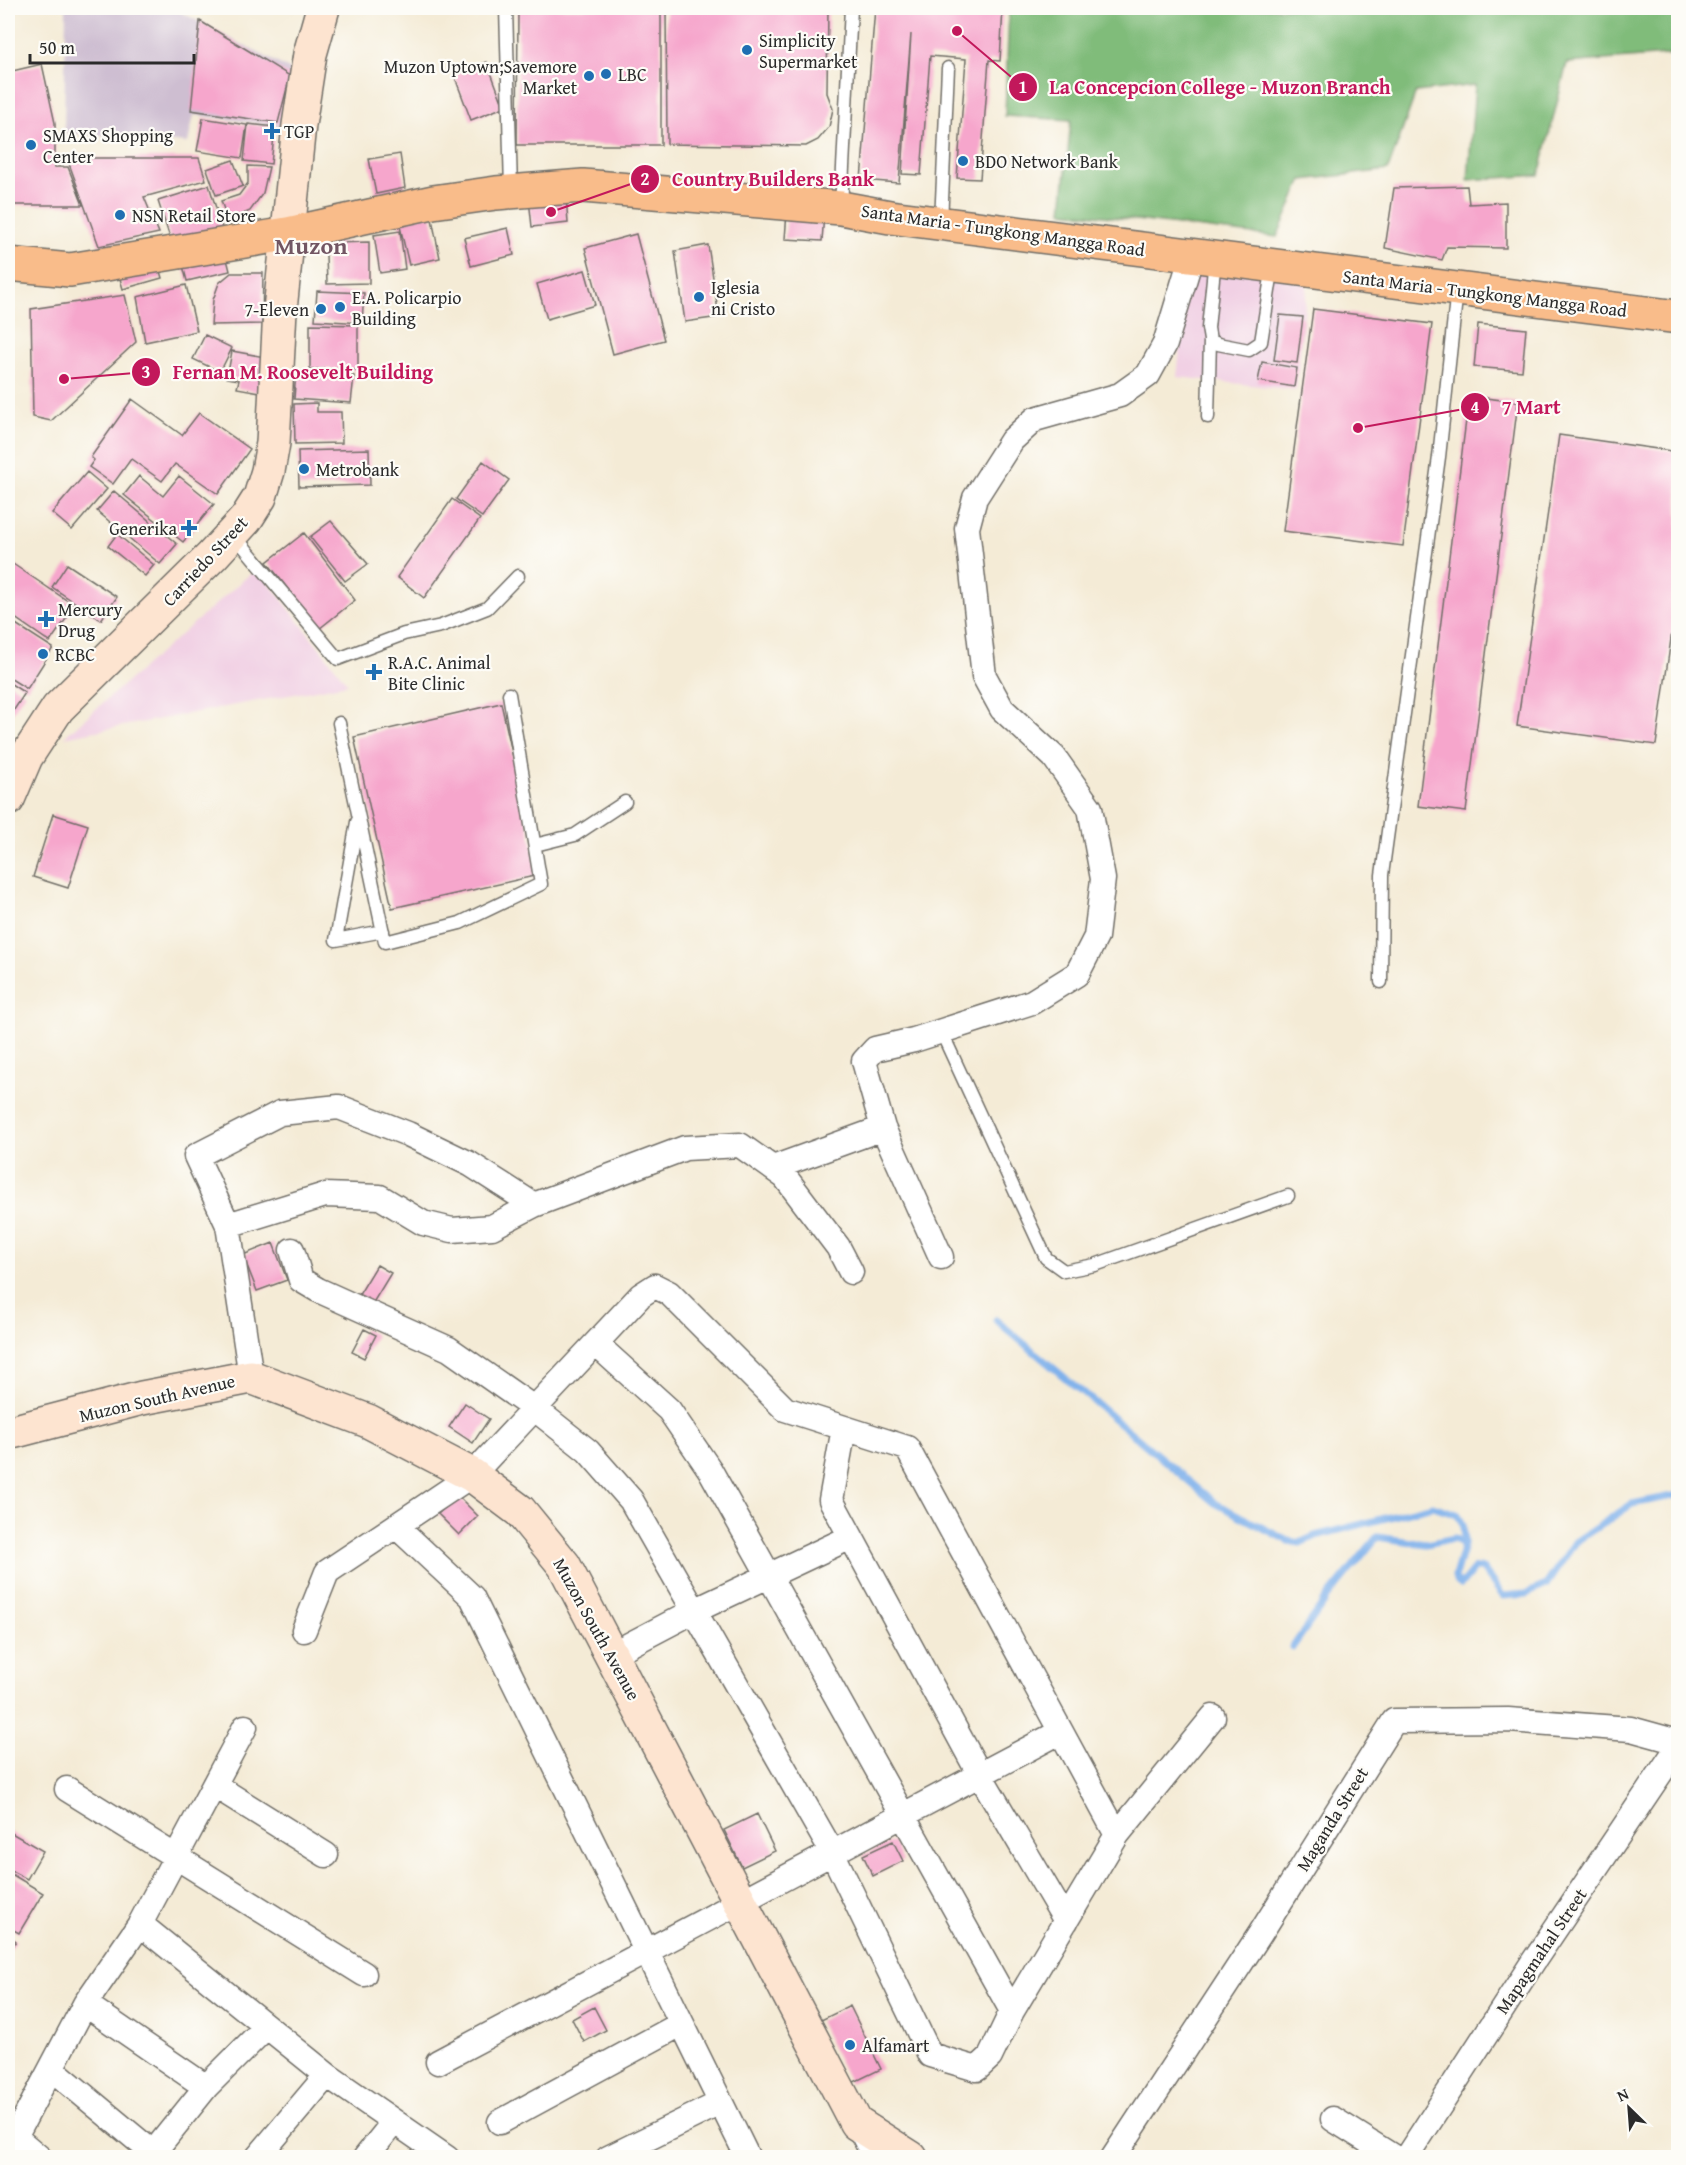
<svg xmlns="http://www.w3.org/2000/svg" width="1686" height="2165" font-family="'Gentium Book Plus',serif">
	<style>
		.built { fill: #f1d0e4 }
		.industrial { fill: #cebed1 }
		.forest { fill: #80bc7a; stroke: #567452; stroke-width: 1.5 }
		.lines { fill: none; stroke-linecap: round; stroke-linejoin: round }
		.stream { stroke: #7fb1eb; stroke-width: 7 }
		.building { fill: #f6a6cc }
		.lane-casing { stroke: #716e67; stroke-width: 15 }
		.street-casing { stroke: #716e67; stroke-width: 27 }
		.secondary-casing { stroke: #716e67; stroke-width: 36 }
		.primary-casing { stroke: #716e67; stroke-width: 36 }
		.lane { stroke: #fff; stroke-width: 12 }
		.street { stroke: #fff; stroke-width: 24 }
		.secondary { stroke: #fde4d0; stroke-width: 33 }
		.primary { stroke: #f9bc8a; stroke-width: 33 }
		.poi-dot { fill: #1f6fb2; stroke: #fdfcf7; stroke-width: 2 }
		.labels { text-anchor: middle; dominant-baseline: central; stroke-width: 4.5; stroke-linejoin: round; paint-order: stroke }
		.poi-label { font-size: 18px; fill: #2b2b2b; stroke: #fdfcf7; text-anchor: start }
		.street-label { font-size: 18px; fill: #2b2b2b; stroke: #fdfcf7 }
		.district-label { font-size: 24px; font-weight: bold; fill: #725663; stroke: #fdfcf7 }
		.leader { fill: none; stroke: #c2185b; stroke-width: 2 }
		.callout-dot { fill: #c2185b; stroke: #fdfcf7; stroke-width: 2 }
		.mark-label { font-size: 18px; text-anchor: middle; font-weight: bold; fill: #fff }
		.callout-label { font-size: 20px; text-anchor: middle; font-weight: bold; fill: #c2185b; stroke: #fdfcf7; stroke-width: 4.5; stroke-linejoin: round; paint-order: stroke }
	</style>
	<rect width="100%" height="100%" fill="#fdfcf7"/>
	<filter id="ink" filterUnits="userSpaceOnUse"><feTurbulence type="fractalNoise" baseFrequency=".0167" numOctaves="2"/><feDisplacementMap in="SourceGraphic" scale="12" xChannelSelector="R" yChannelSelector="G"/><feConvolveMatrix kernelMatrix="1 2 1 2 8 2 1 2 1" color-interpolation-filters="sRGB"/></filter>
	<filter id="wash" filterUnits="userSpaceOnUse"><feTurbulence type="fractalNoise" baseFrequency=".008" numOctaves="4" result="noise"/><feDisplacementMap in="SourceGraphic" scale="24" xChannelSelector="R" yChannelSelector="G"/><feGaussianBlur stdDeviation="1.35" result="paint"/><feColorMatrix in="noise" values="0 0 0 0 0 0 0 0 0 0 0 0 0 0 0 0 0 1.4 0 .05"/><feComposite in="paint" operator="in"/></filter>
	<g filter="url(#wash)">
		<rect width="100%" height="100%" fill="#f4ebd6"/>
		<path class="built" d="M1189 267 1308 279 1296 390 1177 377Z
			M257 568 348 684 64 737Z"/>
		<path class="industrial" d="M66 8H173L291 70 281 126 194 115 188 143 64 133Z"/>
		<path class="forest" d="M1009 8H1678V54L1567 63 1539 175 1468 180 1475 85 1416 92 1388 170 1302 180 1277 237 1062 211 1071 120 1005 116Z"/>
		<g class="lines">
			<path class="stream" d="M996 1320 1215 1503 1288 1541 1300 1543 1315 1536 1433 1506 1457 1514 1463 1524 1464 1545
				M1292 1648 1327 1598 1377 1537 1426 1544 1455 1538 1464 1545 1455 1576 1456 1581 1461 1585 1475 1568H1482L1503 1596 1526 1594 1546 1585 1575 1542 1632 1504 1678 1495"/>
		</g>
		<g id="blocks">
			<path class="building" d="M518 8H661V145H517Z
				M666 8H828L827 93 833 109 829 127 818 140 806 146 667 144Z
				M875 8H1003L1000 61 989 60 980 179 957 178 966 59 930 56 921 175 902 174 911 34 899 183 861 180Z
				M200 21 290 76 278 123 191 110Z
				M487 62 504 107 471 120 454 75Z
				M42 64 55 123V167H68L83 205H8V72Z
				M203 118 247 125 242 158 197 151Z
				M248 124 275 127 271 164 244 161Z
				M400 154 405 188 376 194 369 159Z
				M67 158H199L206 180 144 197 159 233 99 246Z
				M233 160 243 186 216 195 207 169Z
				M248 166 269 167 263 193 250 211 228 221 221 201 239 195 248 183Z
				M209 185 223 231 173 247 158 201Z
				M1467 186 1469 204 1506 202V248L1447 247 1442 260 1385 248 1394 188Z
				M566 195 568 223 532 227 529 199Z
				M787 212 824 214 822 241 785 239Z
				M431 214 440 258 409 265 399 222Z
				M508 228 514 255 471 266 464 238Z
				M400 231 405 269 380 273 374 235Z
				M636 234 664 340 613 354 585 248Z
				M369 242V283L327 284 326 255 333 243Z
				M708 245 719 317 685 322 675 251Z
				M225 251 230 271 187 281 182 262Z
				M157 261 162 278 123 289 118 272Z
				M585 270 595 305 547 319 537 284Z
				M231 273H263L262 324 211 325 213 300 219 283Z
				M186 285 197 331 145 342 137 297Z
				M317 291 364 293 362 323 315 320Z
				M125 295 136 342 51 421 33 417 31 309Z
				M1313 309 1432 324 1403 546 1283 531Z
				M1280 315 1303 317 1297 363 1274 360Z
				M310 324 358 325V370L310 369Z
				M1478 324 1526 329 1522 371 1474 367Z
				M205 335 232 348 220 372 193 359Z
				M232 351 265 357 259 392 237 388 239 380 227 378Z
				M1262 362 1297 368 1294 387 1258 381Z
				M296 372 354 376 351 403 294 399Z
				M1469 396 1518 402 1466 812 1418 806Z
				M132 399 182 435 199 413 250 449 218 494 175 464 162 481 131 459 113 484 89 467 94 460 91 457Z
				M317 403V412H341L342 443 295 444 294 404Z
				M1559 435 1678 452V589L1656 745 1517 726Z
				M369 449 370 485 299 487 298 451Z
				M483 461 509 480 482 517 456 499Z
				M87 472 107 489 72 530 52 513Z
				M139 476 163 496 179 476 214 504 183 542 124 495Z
				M114 491 177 544 160 564 97 511Z
				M452 499 480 519 424 598 397 577Z
				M331 521 368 564 345 581 310 537Z
				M304 533 355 600 319 629 267 562Z
				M117 534 154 565 145 576 108 546Z
				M10 562 75 606 50 642 8 613V566Z
				M67 564 117 597 101 620 52 587Z
				M8 619 53 648 27 689 8 677Z
				M8 682 25 693 10 716 8 714Z
				M501 703 539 875 392 908 354 737Z
				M53 814 88 825 68 888 33 877Z
				M273 1243 287 1280 257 1291 243 1255Z
				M377 1265 391 1273 371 1306 357 1298Z
				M364 1329 376 1335 364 1358 352 1352Z
				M465 1403 489 1419 473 1443 449 1427Z
				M458 1496 478 1516 459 1535 438 1514Z
				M757 1814 775 1851 742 1867 724 1830Z
				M8 1831 43 1851 27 1879 8 1869Z
				M893 1841 903 1861 873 1876 863 1855Z
				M8 1872 43 1893 19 1933 8 1927Z
				M8 1935 16 1941 8 1954Z
				M850 2006 881 2069 850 2084 819 2021Z
				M594 2007 606 2030 584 2042 572 2019Z"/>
		</g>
	</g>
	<g filter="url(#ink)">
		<use href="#blocks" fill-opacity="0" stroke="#716e67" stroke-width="1.5"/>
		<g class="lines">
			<g class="lane-casing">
				<path id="lane" d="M506 8 511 189
					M841 207 851 8
					M941 222 948 68
					M1215 259 1208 328 1210 340 1218 344 1249 350 1261 342 1273 265
					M1208 417 1210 340
					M234 535 338 659 404 634 441 626 487 608 518 576
					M339 723 385 942 460 923 541 884 509 694
					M357 822 336 940 383 931
					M535 845 575 835 625 802
					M1381 982 1382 875 1439 457 1457 289
					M941 1031 1046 1258 1064 1271 1095 1265 1288 1196"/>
			</g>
			<g class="street-casing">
				<path id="street" d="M883 1128 941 1257
					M773 1168 883 1128 864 1061 875 1049 914 1040 1032 1002 1077 974 1096 937 1103 879 1090 808 1054 757 1002 709 984 676 967 528 975 498 1012 440 1035 419 1120 395 1148 375 1165 344 1192 255
					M228 1225 325 1195 380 1197 423 1223 452 1230 492 1227 534 1205
					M292 1250 301 1280 318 1290 449 1349 535 1409 588 1451 631 1500 832 1852 930 2055 977 2069 990 2057 1012 2011 1117 1835 1213 1717
					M596 1344 669 1410 710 1470 1012 2011
					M251 1377 228 1225 196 1156 280 1113 339 1107 408 1134 470 1164 534 1205 685 1148 740 1145 785 1177 838 1247 851 1272
					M844 1428 831 1500 980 1775 1066 1921
					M396 1526 472 1597 748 2158
					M304 1630 327 1572 472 1475 641 1295 655 1286 669 1293 785 1409 907 1448 1117 1835
					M612 1654 694 1611 851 1537
					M214 1785 326 1855
					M67 1789 364 1974
					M140 1924 327 2075 447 2158
					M85 2004 206 2087
					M438 2062 1060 1732
					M52 2069 153 2153
					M1333 2119 1395 2158
					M500 2122 681 2024
					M858 2125 875 2158
					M14 2136 40 2158
					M8 2150 85 2004 140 1924 245 1727
					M149 2158 206 2087 266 2027
					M257 2158 327 2075
					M365 2158 393 2123
					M608 2158 720 2103
					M1113 2158 1260 1934 1394 1721 1508 1720 1631 1729 1678 1742
					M1406 2158 1533 1962 1678 1747"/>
			</g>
			<g class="secondary-casing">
				<path id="secondary" d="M8 799 26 757 58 708 212 556 246 519 260 497 268 471 273 443 280 310 299 125 310 54 323 8
					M8 1433 142 1398 251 1377 368 1421 472 1475 520 1511 564 1565 856 2123 911 2158"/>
			</g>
			<g class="primary-casing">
				<path id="primary" d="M8 264 70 270 287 234 433 202 496 193 583 186 841 208 890 217 1678 317"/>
			</g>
			<use href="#lane" class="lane"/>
			<use href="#street" class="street"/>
			<use href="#secondary" class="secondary"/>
			<use href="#primary" class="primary"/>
		</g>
	</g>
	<g class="poi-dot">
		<circle cx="747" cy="50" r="6"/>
		<circle cx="606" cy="74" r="6"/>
		<circle cx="589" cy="76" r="6"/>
		<path d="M269 122h6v6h6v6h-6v6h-6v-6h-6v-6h6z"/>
		<circle cx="31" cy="145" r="6"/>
		<circle cx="963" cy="161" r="6"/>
		<circle cx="120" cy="215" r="6"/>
		<circle cx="699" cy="297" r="6"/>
		<circle cx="340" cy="307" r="6"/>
		<circle cx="321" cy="309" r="6"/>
		<circle cx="304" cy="469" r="6"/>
		<path d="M186 519h6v6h6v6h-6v6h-6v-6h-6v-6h6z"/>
		<path d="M43 610h6v6h6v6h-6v6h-6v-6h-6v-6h6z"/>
		<circle cx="43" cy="654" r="6"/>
		<path d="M371 663h6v6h6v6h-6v6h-6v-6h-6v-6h6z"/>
		<circle cx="850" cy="2045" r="6"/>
	</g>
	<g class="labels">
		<g class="poi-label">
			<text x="759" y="40">Simplicity<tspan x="759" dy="21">Supermarket</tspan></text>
			<text x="577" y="66" text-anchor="end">Muzon Uptown;Savemore<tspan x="577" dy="21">Market</tspan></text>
			<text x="618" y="74">LBC</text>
			<text x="284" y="131">TGP</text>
			<text x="43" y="135">SMAXS Shopping<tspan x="43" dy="21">Center</tspan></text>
			<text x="975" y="161">BDO Network Bank</text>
			<text x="132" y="215">NSN Retail Store</text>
			<text x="711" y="287">Iglesia<tspan x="711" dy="21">ni Cristo</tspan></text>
			<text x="352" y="297">E.A. Policarpio<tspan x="352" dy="21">Building</tspan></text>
			<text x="309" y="309" text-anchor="end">7-Eleven</text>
			<text x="316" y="469">Metrobank</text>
			<text x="177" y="528" text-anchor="end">Generika</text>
			<text x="58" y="609">Mercury<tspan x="58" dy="21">Drug</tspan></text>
			<text x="55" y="654">RCBC</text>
			<text x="388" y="662">R.A.C. Animal<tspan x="388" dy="21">Bite Clinic</tspan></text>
			<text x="862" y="2045">Alfamart</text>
		</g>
		<g class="street-label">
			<text transform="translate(1003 230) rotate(8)">Santa Maria - Tungkong Mangga Road</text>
			<text transform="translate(1485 293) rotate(7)">Santa Maria - Tungkong Mangga Road</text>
			<text transform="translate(205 561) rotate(-47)">Carriedo Street</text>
			<text transform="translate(157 1398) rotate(-13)">Muzon South Avenue</text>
			<text transform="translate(597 1629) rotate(61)">Muzon South Avenue</text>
			<text transform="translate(1332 1819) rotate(-58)">Maganda Street</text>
			<text transform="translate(1541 1951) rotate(-56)">Mapagmahal Street</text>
		</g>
		<g class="district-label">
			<text x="311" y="245">Muzon</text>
		</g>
	</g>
	<path class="leader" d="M957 31L1023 87M551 212L645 179M64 379L146 372M1358 428L1475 407"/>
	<g class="callout-dot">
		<circle cx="957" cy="31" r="6"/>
		<circle cx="551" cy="212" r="6"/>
		<circle cx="64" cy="379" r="6"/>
		<circle cx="1358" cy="428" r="6"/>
		<circle cx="1023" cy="87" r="15"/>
		<circle cx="645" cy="179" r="15"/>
		<circle cx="146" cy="372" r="15"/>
		<circle cx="1475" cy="407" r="15"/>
	</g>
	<g class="mark-label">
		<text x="1023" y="93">1</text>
		<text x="645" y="185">2</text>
		<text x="146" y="378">3</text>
		<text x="1475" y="413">4</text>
	</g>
	<g class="callout-label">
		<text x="1220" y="94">La Concepcion College - Muzon Branch</text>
		<text x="773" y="186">Country Builders Bank</text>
		<text x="303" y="379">Fernan M. Roosevelt Building</text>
		<text x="1531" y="414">7 Mart</text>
	</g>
	<rect width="1686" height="2165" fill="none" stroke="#fdfcf7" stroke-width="30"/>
	<g transform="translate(1629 2108) rotate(335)" stroke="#fdfcf7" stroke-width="4.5" paint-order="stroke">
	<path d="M0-4.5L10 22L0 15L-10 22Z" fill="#2b2b2b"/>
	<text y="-9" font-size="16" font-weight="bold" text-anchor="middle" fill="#2b2b2b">N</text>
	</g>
	<path d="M30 54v9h164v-9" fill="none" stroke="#2b2b2b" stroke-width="3"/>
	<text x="39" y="54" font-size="18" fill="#2b2b2b" stroke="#fdfcf7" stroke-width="4.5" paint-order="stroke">50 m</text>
</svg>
